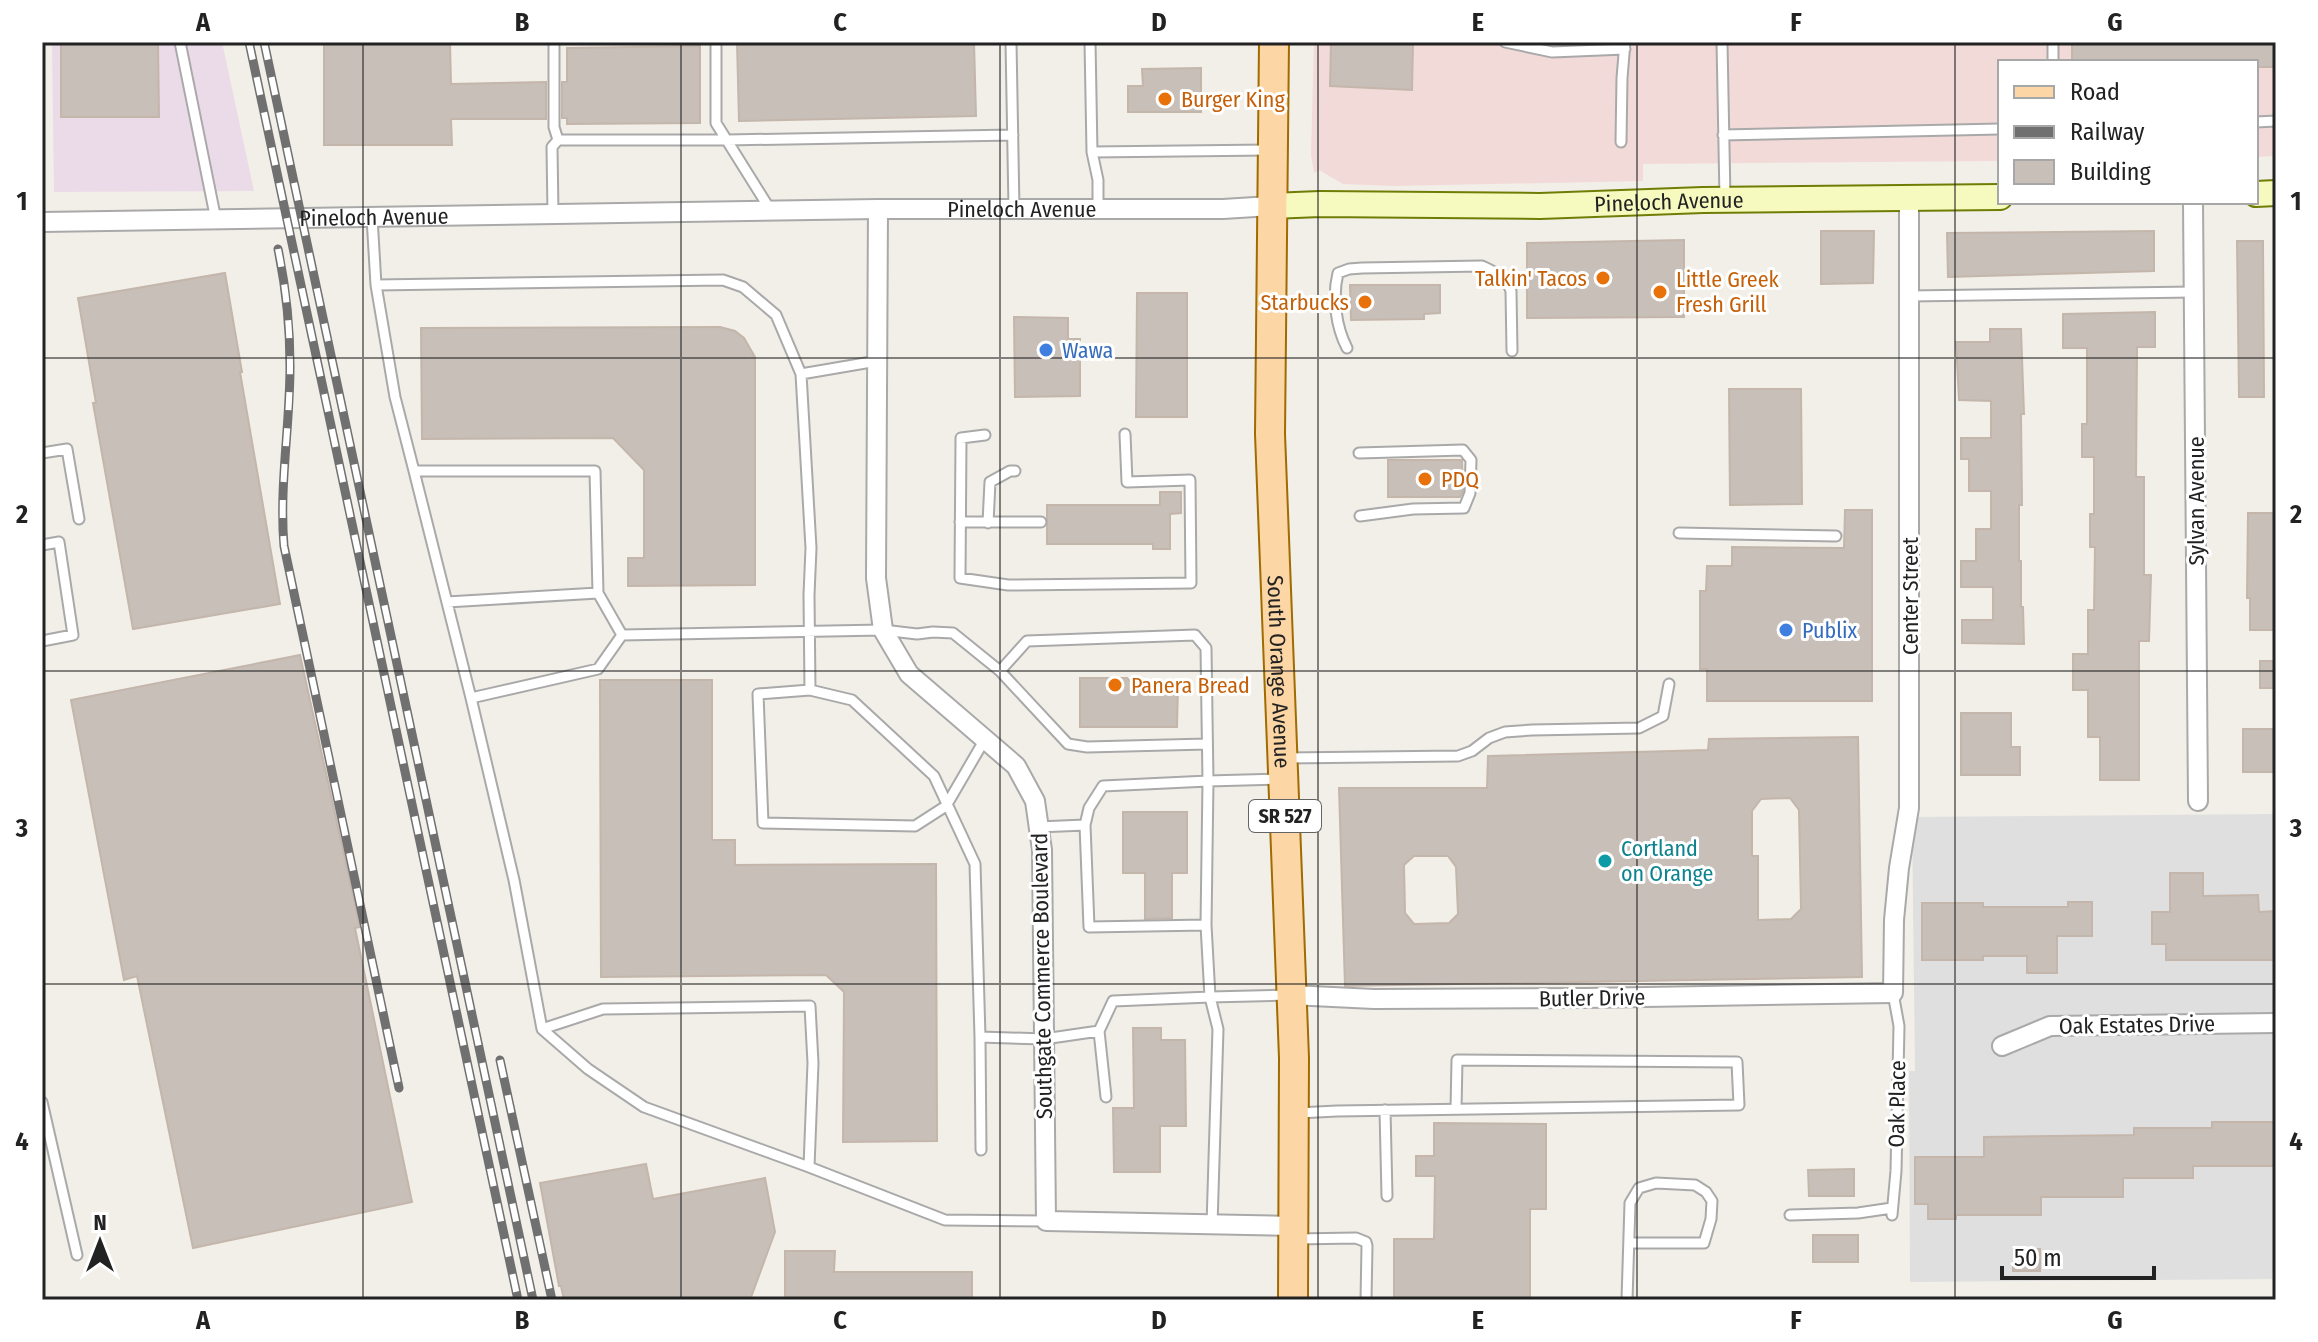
<svg xmlns="http://www.w3.org/2000/svg" width="2318" height="1342" font-family="'Fira Sans Condensed',sans-serif">
	<style>
		.residential { fill: #e0dfdf }
		.commercial { fill: #f2dad9 }
		.industrial { fill: #ebdbe8 }
		.building { fill: #c7bfb8; stroke: #c4b6ab; stroke-width: 2; fill-rule: evenodd }
		.lines { fill: none; stroke-linecap: round; stroke-linejoin: round }
		.lane-casing { stroke: #a9a9a9; stroke-width: 13 }
		.street-casing { stroke: #a9a9a9; stroke-width: 22 }
		.secondary-casing { stroke: #707d05; stroke-width: 28 }
		.primary-casing { stroke: #a06b00; stroke-width: 32 }
		.lane { stroke: #fff; stroke-width: 9 }
		.street { stroke: #fff; stroke-width: 18 }
		.secondary { stroke: #f7fabf; stroke-width: 24 }
		.primary { stroke: #fcd6a4; stroke-width: 28 }
		.rail-casing { stroke: #707070; stroke-width: 9 }
		.rail { stroke: #fff; stroke-width: 6; stroke-dasharray: 18; stroke-linecap: butt }
		.grid { fill: none; stroke: #222; stroke-width: 2; stroke-opacity: 0.55 }
		.food-dot { fill: #e8710a; stroke: #fff; stroke-width: 3 }
		.shop-dot { fill: #3f7fe0; stroke: #fff; stroke-width: 3 }
		.culture-dot { fill: #0f9aa8; stroke: #fff; stroke-width: 3 }
		.labels { text-anchor: middle; dominant-baseline: central; stroke-width: 6; stroke-linejoin: round; paint-order: stroke }
		.shield { fill: #fff; stroke: #646464; stroke-width: 2 }
		.shield-label { font-size: 20px; font-weight: bold; fill: #222 }
		.food-label { font-size: 22px; fill: #c56008; stroke: #fff; text-anchor: start }
		.street-label { font-size: 22px; fill: #222; stroke: #fff }
		.shop-label { font-size: 22px; fill: #366cbe; stroke: #fff; text-anchor: start }
		.culture-label { font-size: 22px; fill: #0d838f; stroke: #fff; text-anchor: start }
		.neatline { fill: none; stroke: #222; stroke-width: 3 }
		.grid-label { font-size: 26px; text-anchor: middle; font-weight: bold; fill: #222 }
	</style>
	<rect width="100%" height="100%" fill="#f2efe9"/>
	<path class="residential" d="M2276 814V1279L1910 1282 1909 1071H1915L1912 817Z"/>
	<path class="commercial" d="M1314 42H2276V156L2256 157V62H2000V161L1643 164V181L1395 186 1343 184 1319 170 1314 173 1311 155Z"/>
	<path class="industrial" d="M52 42H222L254 191 54 192Z"/>
	<path class="building" d="M61 42H158L159 117H61Z
		M324 42H450L451 84 546 82V119H451L452 145H324Z
		M737 42H974L976 116 739 121Z
		M1331 42H1413L1412 90 1330 86Z
		M2072 42H2276V67H2256V62H2072Z
		M700 46V123L567 124V118H562V82H567V48Z
		M1201 68V112H1128V86H1143L1142 69Z
		M1821 231H1874L1873 283 1821 284Z
		M2154 231V271L1948 277 1947 233Z
		M1684 240V317L1527 318V243Z
		M2237 241H2263L2264 397H2239Z
		M225 273 242 372H240L280 604 133 629 93 403H96L78 298Z
		M1350 285H1440V313L1424 314V319L1351 320Z
		M1137 293H1187V417H1136Z
		M2155 312V347H2137L2136 477H2144V575H2151L2149 641H2139V780H2100V737H2088V690H2073V654H2088V610H2094L2095 547H2090V514H2094V457H2082V424H2087V348H2063V314Z
		M1014 317 1068 318V339H1080V396L1015 397Z
		M720 327 735 331 744 338 755 357V585L628 586V558H644V470L613 438 422 439 421 328Z
		M1990 329H2021L2024 414H2021L2022 505H2019V561H2021V607H2023L2024 644 1962 643V620H1993V587H1961V561H1976V529H1991V491H1969V459H1961V438H1991V401L1959 400 1956 342H1990Z
		M1729 389H1801L1802 504 1730 505Z
		M1388 460H1462L1463 491 1460 497H1388Z
		M1160 492H1181V513L1170 514V549H1153V544H1047V505H1160Z
		M1845 510H1872V701H1707V669H1700V591H1706L1707 566H1732V547L1844 548Z
		M2248 513H2276V630H2250V598H2247Z
		M300 655 360 927 355 928 412 1202 193 1248 137 976 124 980 71 700Z
		M2260 661H2276V688H2260Z
		M1080 678H1127L1134 685 1178 684 1177 727H1080Z
		M600 680H712V840H735V865L936 864 937 1141 843 1142 844 992 826 975 601 977Z
		M1961 713H2011V747H2020V775H1961Z
		M2243 729H2273V772H2243Z
		M1858 737 1862 977 1345 986 1339 788H1487L1488 756 1708 750 1709 739ZM1790 798 1799 810 1801 909 1791 919 1758 920V856H1752V811L1761 799ZM1414 856H1448L1456 867 1458 914 1449 923 1414 924 1405 913 1404 865Z
		M1123 812H1187V873H1172V918L1145 919V873H1123Z
		M2170 873H2203V896L2258 895 2259 912 2276 911V960H2166V944H2152V912H2170Z
		M2068 902H2092V936H2057V973H2027V956H1983V960H1922V903H1983V907H2068Z
		M1133 1028H1161V1040H1185L1186 1126H1160V1172H1114L1113 1108H1134Z
		M2212 1122H2275V1166H2193V1178H2123V1197H2041V1215H1956V1219H1928V1204H1915V1157H1984V1137L2134 1135V1128H2212Z
		M1434 1123 1546 1124V1209H1530V1300H1394V1239H1434L1435 1176H1416V1156H1434Z
		M646 1164 653 1199 765 1178 775 1232 750 1300H564L561 1286H559L540 1183Z
		M1854 1169V1196H1809L1808 1170Z
		M1813 1235H1858V1262H1813Z
		M2013 1249H2040V1271H2013Z
		M785 1251H835L834 1272H972V1300H785Z"/>
	<g class="lines">
		<g class="lane-casing">
			<path id="lane" d="M180 42 216 220
				M554 42V127L558 140
				M716 42V123L771 211
				M1011 42 1014 209
				M1090 42 1092 152 1098 180V209
				M1505 42 1552 52 1625 49
				M1722 42 1725 199
				M2053 42V62
				M2256 122 2276 121
				M1723 135 2000 129
				M1621 142 1622 78 1625 42
				M1092 152 1269 150
				M553 214 552 147 558 140H727L1013 135
				M372 217 376 285 395 397 414 471H595L598 593 622 635
				M376 285 723 280 743 287 776 315 801 374 877 361
				M1909 296 2194 292
				M1347 348C1336 327 1332 297 1338 273L1349 269 1362 268 1482 266C1495 272 1506 277 1511 291L1512 351
				M801 374 811 548 809 595 810 690 758 694 763 823 915 826 946 806 985 739
				M985 435 961 438 960 578 1008 585 1191 583 1190 480 1127 482 1125 434
				M42 453 67 449 79 519
				M1359 453 1463 450 1471 460 1470 493 1464 508 1413 509 1360 516
				M414 471 471 698
				M960 522H1041
				M988 523 990 482 1010 471H1015
				M1679 533 1836 536
				M42 545 59 542 73 635 42 641
				M447 602 598 593
				M622 635 598 669 471 698 514 880 542 1029 603 1009 810 1006 813 1063 809 1167
				M622 635 883 630 917 634 933 632 953 633 1000 671 1068 744 1087 747 1207 744
				M1000 671 1027 641 1195 635 1206 648 1208 781 1278 779
				M810 690 852 700 934 776 975 864 980 1037 1044 1039 1099 1031 1113 1001 1210 997 1218 1029 1212 1225
				M1286 758 1458 756 1472 751 1489 738 1505 732 1532 730 1639 728 1663 716 1669 684
				M1038 827 1085 825 1089 808 1103 786 1208 781 1206 925 1089 927 1085 825
				M1206 925 1210 997 1287 995
				M542 1029 588 1069 644 1107 809 1167 945 1220 1046 1221
				M1099 1031 1106 1097
				M980 1037 981 1150
				M42 1102 77 1255
				M1385 1110 1387 1196
				M1298 1113 1337 1111 1739 1105 1737 1062 1457 1060 1456 1109
				M1790 1215 1858 1213 1892 1208
				M1892 1215 1896 1171 1899 1026 1893 993
				M1296 1239 1356 1238 1366 1242 1367 1246 1366 1300
				M1627 1300 1630 1203 1639 1188 1656 1183 1695 1185 1706 1192 1712 1201 1711 1219 1704 1243H1629"/>
		</g>
		<g class="street-casing">
			<g id="street">
				<path d="M2193 202 2198 801"/>
				<path d="M878 209 876 578 883 630 909 674 1016 766 1035 801 1042 850 1046 1221 1294 1226"/>
				<path id="s1" d="M42 222 878 209H1223L1271 206"/>
				<path d="M1291 995 1374 999 1586 998 1893 993 1894 920 1899 868 1909 808V198"/>
				<path d="M2002 1046 2050 1026 2276 1023"/>
			</g>
		</g>
		<g class="secondary-casing">
			<g id="secondary">
				<path d="M2256 194 2276 193"/>
				<path id="s2" d="M1271 206 1320 204 1540 206 1703 200 2000 197"/>
			</g>
		</g>
		<g class="primary-casing">
			<g id="primary">
				<path id="s3" d="M1274 42 1270 434 1294 1058 1293 1300"/>
			</g>
		</g>
		<use href="#lane" class="lane"/>
		<use href="#street" class="street"/>
		<use href="#secondary" class="secondary"/>
		<use href="#primary" class="primary"/>
		<g class="rail-casing">
			<path id="rail" d="M249 42 518 1300
				M264 42 533 1300
				M278 249C286 288 290 327 290 366 290 427 279 486 284 546L399 1088
				M500 1060 552 1300"/>
		</g>
		<use href="#rail" class="rail"/>
	</g>
	<path class="grid" d="M363 42V1300M681 42V1300M1000 42V1300M1318 42V1300M1637 42V1300M1955 42V1300M42 358H2276M42 671H2276M42 984H2276"/>
	<g class="food-dot">
		<circle cx="1165" cy="99" r="8"/>
		<circle cx="1603" cy="278" r="8"/>
		<circle cx="1660" cy="292" r="8"/>
		<circle cx="1365" cy="302" r="8"/>
		<circle cx="1425" cy="479" r="8"/>
		<circle cx="1115" cy="685" r="8"/>
	</g>
	<g class="shop-dot">
		<circle cx="1046" cy="350" r="8"/>
		<circle cx="1786" cy="630" r="8"/>
	</g>
	<circle class="culture-dot" cx="1605" cy="861" r="8"/>
	<g class="labels">
		<rect class="shield" x="1249" y="800" width="72" height="32" rx="6"/>
		<g class="shield-label">
			<text x="1285" y="816">SR 527</text>
		</g>
		<g class="food-label">
			<text x="1181" y="99">Burger King</text>
			<text x="1587" y="278" text-anchor="end">Talkin' Tacos</text>
			<text x="1676" y="279">Little Greek<tspan x="1676" dy="25">Fresh Grill</tspan></text>
			<text x="1349" y="302" text-anchor="end">Starbucks</text>
			<text x="1441" y="479">PDQ</text>
			<text x="1131" y="685">Panera Bread</text>
		</g>
		<g class="street-label">
			<text stroke="none"><textPath href="#s2" startOffset="398">Pineloch Avenue</textPath></text>
			<text stroke="none"><textPath href="#s1" startOffset="980">Pineloch Avenue</textPath></text>
			<text stroke="none"><textPath href="#s1" startOffset="332">Pineloch Avenue</textPath></text>
			<text transform="translate(2196 501) rotate(-90)">Sylvan Avenue</text>
			<text transform="translate(1910 596) rotate(-90)">Center Street</text>
			<text stroke="none"><textPath href="#s3" startOffset="630">South Orange Avenue</textPath></text>
			<text transform="translate(1042 976) rotate(-91)">Southgate Commerce Boulevard</text>
			<text transform="translate(1592 998) rotate(-1)">Butler Drive</text>
			<text transform="translate(2137 1025) rotate(-1)">Oak Estates Drive</text>
			<text transform="translate(1897 1104) rotate(-89)">Oak Place</text>
		</g>
		<g class="shop-label">
			<text x="1062" y="350">Wawa</text>
			<text x="1802" y="630">Publix</text>
		</g>
		<g class="culture-label">
			<text x="1621" y="848">Cortland<tspan x="1621" dy="25">on Orange</tspan></text>
		</g>
	</g>
	<rect width="2318" height="1342" fill="none" stroke="#ffffff" stroke-width="88"/>
	<rect x="1998" y="60" width="260" height="144" fill="#ffffff" stroke="#a7a7a7" stroke-width="2"/>
	<rect x="2014" y="86" width="40" height="12" fill="#fcd6a4" stroke="#a7a7a7" stroke-width="2"/>
	<text x="2070" y="100" font-size="24" fill="#222222">Road</text>
	<rect x="2014" y="126" width="40" height="12" fill="#707070" stroke="#a7a7a7" stroke-width="2"/>
	<text x="2070" y="140" font-size="24" fill="#222222">Railway</text>
	<rect x="2014" y="160" width="40" height="24" fill="#c7bfb8" stroke="#a7a7a7" stroke-width="2"/>
	<text x="2070" y="180" font-size="24" fill="#222222">Building</text>
	<g transform="translate(100 1242)" stroke="#ffffff" stroke-width="6" paint-order="stroke">
	<path d="M0-6L14 30L0 20L-14 30Z" fill="#222222"/>
	<text y="-12" font-size="22" font-weight="bold" text-anchor="middle" fill="#222222">N</text>
	</g>
	<path d="M2002 1266v12h152v-12" fill="none" stroke="#222222" stroke-width="4"/>
	<text x="2014" y="1266" font-size="24" fill="#222222" stroke="#ffffff" stroke-width="6" paint-order="stroke">50 m</text>
	<rect x="44" y="44" width="2230" height="1254" class="neatline"/>
	<g class="grid-label">
		<text x="203" y="31">A</text>
		<text x="522" y="31">B</text>
		<text x="840" y="31">C</text>
		<text x="1159" y="31">D</text>
		<text x="1478" y="31">E</text>
		<text x="1796" y="31">F</text>
		<text x="2115" y="31">G</text>
		<text x="22" y="210">1</text>
		<text x="2296" y="210">1</text>
		<text x="22" y="523">2</text>
		<text x="2296" y="523">2</text>
		<text x="22" y="837">3</text>
		<text x="2296" y="837">3</text>
		<text x="22" y="1150">4</text>
		<text x="2296" y="1150">4</text>
		<text x="203" y="1329">A</text>
		<text x="522" y="1329">B</text>
		<text x="840" y="1329">C</text>
		<text x="1159" y="1329">D</text>
		<text x="1478" y="1329">E</text>
		<text x="1796" y="1329">F</text>
		<text x="2115" y="1329">G</text>
	</g>
</svg>
